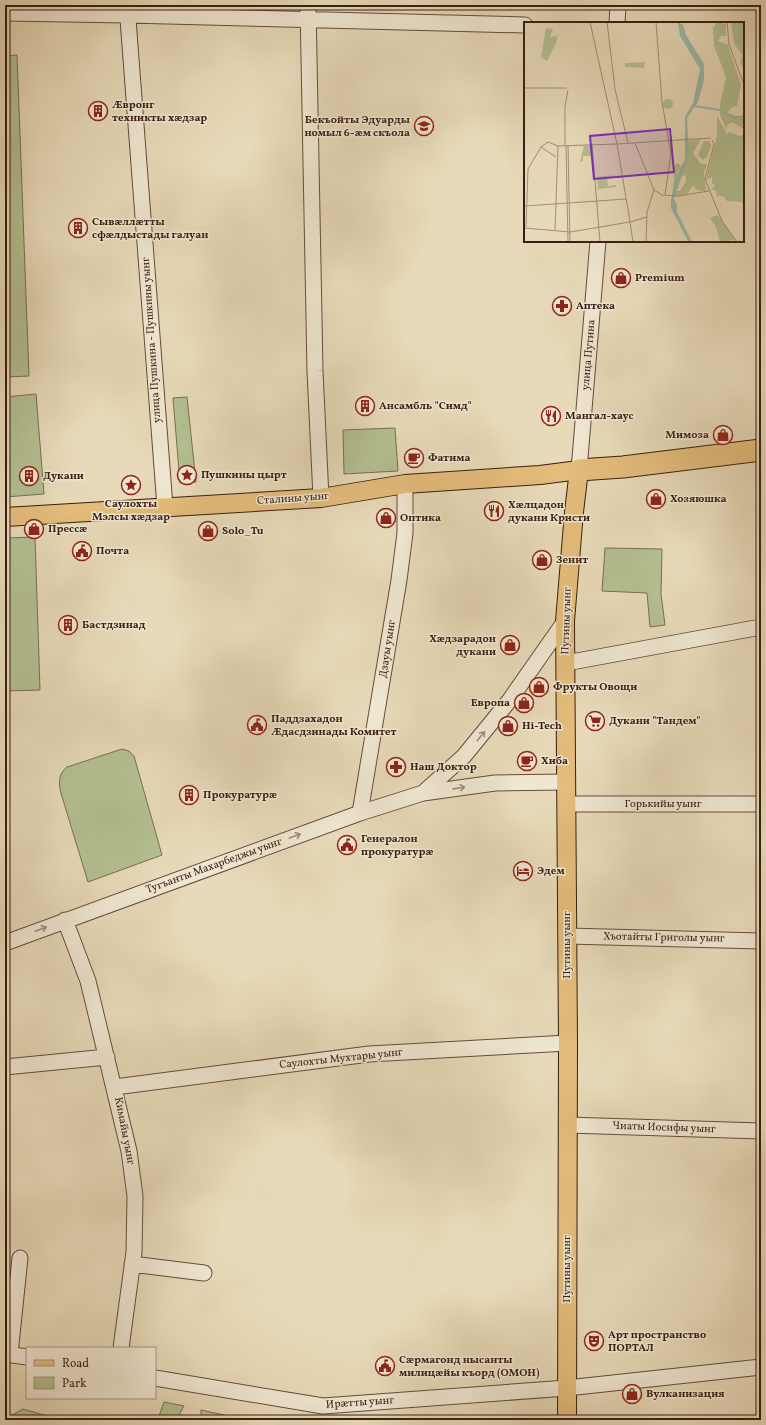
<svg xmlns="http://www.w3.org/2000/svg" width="766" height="1425" font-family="Vollkorn,serif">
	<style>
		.green { fill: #b4c091; stroke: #766f51 }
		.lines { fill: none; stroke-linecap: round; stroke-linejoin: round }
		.minor-casing { stroke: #644d3b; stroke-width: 17 }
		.major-casing { stroke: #381e11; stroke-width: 20 }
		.highway-casing { stroke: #381e11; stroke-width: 23 }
		.minor { stroke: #f0e7d2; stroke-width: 15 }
		.major { stroke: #e4bd7c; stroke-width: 18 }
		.highway { stroke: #e4bd7c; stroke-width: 21 }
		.oneway { stroke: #9d8d7b }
		.labels { text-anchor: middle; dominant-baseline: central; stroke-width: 3; stroke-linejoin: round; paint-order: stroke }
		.poi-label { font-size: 11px; font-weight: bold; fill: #381e11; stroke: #f0e7d2; text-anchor: start }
		.street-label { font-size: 11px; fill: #381e11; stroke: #f0e7d2 }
		.inset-river { fill: none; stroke: #98bba9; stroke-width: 2 }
		.inset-road { fill: none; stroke: #a28f76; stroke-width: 1 }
		.view { fill: #7b2cbf; fill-opacity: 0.15; stroke: #7b2cbf; stroke-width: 2 }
		.inset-edge { fill: none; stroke: #381e11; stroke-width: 2 }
	</style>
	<rect width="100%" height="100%" fill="#e8dab9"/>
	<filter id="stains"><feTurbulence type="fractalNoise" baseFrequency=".005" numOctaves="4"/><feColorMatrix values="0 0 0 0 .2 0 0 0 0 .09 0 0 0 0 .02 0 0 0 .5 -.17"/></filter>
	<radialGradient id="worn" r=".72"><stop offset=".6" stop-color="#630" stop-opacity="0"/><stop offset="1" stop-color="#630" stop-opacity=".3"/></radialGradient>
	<path class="green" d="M17 55 29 376 5 377V56Z
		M36 394 44 494 5 497V397Z
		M187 397 196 482 180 483 173 398Z
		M395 428 398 471 344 474 343 430Z
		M35 537 40 690 5 691V538Z
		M605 548 662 549 661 594 665 625 650 627 647 593 602 591Z
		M122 749 129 751 134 756 162 855 88 882 60 790C59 779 59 774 67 767Z
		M164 1402 184 1406 180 1413V1419L159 1416Z
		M23 1409 61 1420H5V1419Z
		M201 1410 224 1415 223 1420H201Z"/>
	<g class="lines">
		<g class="minor-casing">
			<path id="minor" d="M308 5 315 371 321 498
				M127 6 165 507
				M5 13 127 15 525 25
				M617 23 618 5
				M579 470 598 241
				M566 663 761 627
				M423 793 464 756 509 701 565 621
				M566 804H761
				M360 813 399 580 405 533V484
				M65 920 88 981 129 1151 135 1196 134 1252 121 1348
				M567 936 761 941
				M5 943 360 813 423 793 495 783 566 782
				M5 1067 107 1057
				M115 1087 369 1054 568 1043
				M567 1125 761 1131
				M132 1264 204 1273
				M5 1354 27 1357
				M10 1354 20 1258
				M155 1378 323 1406 567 1388 761 1367"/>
		</g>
		<g class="major-casing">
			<path id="major" d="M5 517 321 498 405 484 540 475 579 470 574 512 565 621 568 1043 567 1420"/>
		</g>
		<g class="highway-casing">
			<path id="highway" d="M579 470 623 467 761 450"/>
		</g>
		<use href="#minor" class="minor"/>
		<use href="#major" class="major"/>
		<use href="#highway" class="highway"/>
	</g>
	<defs><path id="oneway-shaft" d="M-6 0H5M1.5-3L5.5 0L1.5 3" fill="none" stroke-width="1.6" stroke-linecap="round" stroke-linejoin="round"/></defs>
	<g class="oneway">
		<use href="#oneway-shaft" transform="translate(481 736) rotate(-51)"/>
		<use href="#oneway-shaft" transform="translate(459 788) rotate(-8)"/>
		<use href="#oneway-shaft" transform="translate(295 836) rotate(-20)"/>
		<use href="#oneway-shaft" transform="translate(41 929) rotate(-21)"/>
	</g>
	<defs>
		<g id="building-ring" transform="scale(1)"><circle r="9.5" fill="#f0e7d2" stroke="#8f2418" stroke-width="1.5"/><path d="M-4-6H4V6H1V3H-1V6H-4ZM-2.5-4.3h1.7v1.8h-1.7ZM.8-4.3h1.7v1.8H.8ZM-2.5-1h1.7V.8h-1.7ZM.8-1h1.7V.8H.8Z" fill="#8f2418"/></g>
		<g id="school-ring" transform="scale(1)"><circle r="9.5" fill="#f0e7d2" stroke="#8f2418" stroke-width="1.5"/><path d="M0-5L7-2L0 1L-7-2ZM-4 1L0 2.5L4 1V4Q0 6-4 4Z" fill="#8f2418"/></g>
		<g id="shop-ring" transform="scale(1)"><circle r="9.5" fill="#f0e7d2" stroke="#8f2418" stroke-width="1.5"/><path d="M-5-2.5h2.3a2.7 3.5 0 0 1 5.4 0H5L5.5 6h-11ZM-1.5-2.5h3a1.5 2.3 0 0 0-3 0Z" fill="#8f2418"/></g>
		<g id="pharmacy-ring" transform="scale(1)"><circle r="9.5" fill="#f0e7d2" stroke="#8f2418" stroke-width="1.5"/><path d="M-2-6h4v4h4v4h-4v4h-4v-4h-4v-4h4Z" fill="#8f2418"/></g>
		<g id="restaurant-ring" transform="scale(1)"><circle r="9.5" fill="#f0e7d2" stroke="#8f2418" stroke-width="1.5"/><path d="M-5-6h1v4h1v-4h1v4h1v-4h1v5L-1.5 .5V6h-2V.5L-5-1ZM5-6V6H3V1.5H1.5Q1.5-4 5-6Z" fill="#8f2418"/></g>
		<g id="cafe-ring" transform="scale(1)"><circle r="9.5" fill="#f0e7d2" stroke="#8f2418" stroke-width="1.5"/><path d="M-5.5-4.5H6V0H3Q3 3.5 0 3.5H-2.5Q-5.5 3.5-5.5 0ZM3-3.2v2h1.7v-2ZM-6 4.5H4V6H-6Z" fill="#8f2418"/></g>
		<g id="sight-ring" transform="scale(1)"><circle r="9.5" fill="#f0e7d2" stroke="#8f2418" stroke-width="1.5"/><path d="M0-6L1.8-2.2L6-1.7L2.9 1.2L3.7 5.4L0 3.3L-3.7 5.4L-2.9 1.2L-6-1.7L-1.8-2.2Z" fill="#8f2418"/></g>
		<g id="civic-ring" transform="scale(1)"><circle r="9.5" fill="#f0e7d2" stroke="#8f2418" stroke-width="1.5"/><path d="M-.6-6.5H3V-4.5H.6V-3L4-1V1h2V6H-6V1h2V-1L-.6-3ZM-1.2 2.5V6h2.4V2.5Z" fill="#8f2418"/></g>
		<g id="supermarket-ring" transform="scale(1)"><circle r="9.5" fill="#f0e7d2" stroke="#8f2418" stroke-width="1.5"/><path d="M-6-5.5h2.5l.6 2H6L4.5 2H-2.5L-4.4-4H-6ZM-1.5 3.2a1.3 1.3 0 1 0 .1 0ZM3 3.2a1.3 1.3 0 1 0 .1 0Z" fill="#8f2418"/></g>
		<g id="hotel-ring" transform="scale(1)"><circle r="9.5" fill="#f0e7d2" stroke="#8f2418" stroke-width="1.5"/><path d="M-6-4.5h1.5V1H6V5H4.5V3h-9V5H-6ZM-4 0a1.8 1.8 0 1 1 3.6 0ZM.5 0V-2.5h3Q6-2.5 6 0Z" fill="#8f2418"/></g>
		<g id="theatre-ring" transform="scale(1)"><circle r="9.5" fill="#f0e7d2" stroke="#8f2418" stroke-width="1.5"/><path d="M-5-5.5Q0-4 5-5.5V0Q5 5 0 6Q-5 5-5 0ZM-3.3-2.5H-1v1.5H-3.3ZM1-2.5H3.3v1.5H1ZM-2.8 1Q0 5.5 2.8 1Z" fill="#8f2418"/></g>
	</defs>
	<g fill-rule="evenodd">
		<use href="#building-ring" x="98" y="111"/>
		<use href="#school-ring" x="424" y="126"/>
		<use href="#building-ring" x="78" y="228"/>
		<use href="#shop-ring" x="621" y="278"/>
		<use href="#pharmacy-ring" x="562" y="306"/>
		<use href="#building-ring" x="365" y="406"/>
		<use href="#restaurant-ring" x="551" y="416"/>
		<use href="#shop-ring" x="723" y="435"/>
		<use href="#cafe-ring" x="414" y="458"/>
		<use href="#sight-ring" x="187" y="475"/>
		<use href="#building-ring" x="29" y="476"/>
		<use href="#sight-ring" x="131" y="485"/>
		<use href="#shop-ring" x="656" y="499"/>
		<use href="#restaurant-ring" x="494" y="511"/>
		<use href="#shop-ring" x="386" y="518"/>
		<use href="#shop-ring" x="34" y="529"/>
		<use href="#shop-ring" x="208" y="531"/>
		<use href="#civic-ring" x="82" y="551"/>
		<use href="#shop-ring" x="542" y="560"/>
		<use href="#building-ring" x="68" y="625"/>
		<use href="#shop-ring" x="510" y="645"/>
		<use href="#shop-ring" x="539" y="687"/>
		<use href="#shop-ring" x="524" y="703"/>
		<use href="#supermarket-ring" x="595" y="721"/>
		<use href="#civic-ring" x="257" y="725"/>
		<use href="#shop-ring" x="508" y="726"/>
		<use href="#cafe-ring" x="527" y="761"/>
		<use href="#pharmacy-ring" x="396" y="767"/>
		<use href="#building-ring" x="189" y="795"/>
		<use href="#civic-ring" x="347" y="845"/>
		<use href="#hotel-ring" x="523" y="871"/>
		<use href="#theatre-ring" x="594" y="1341"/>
		<use href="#civic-ring" x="385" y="1366"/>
		<use href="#shop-ring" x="632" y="1394"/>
	</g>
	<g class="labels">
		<g class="poi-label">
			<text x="112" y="105">Æвpонг<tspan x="112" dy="13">техникты хæдзар</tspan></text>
			<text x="410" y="120" text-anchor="end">Бекъойты Эдуарды<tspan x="410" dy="13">номыл 6-æм скъола</tspan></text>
			<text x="92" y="222">Сывæллæтты<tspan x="92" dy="13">сфæлдыстады галуан</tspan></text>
			<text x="635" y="278">Premium</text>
			<text x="576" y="306">Аптека</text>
			<text x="379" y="406">Ансамбль "Симд"</text>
			<text x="565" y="416">Мангал-хаус</text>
			<text x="709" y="435" text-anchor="end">Мимоза</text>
			<text x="428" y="458">Фатима</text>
			<text x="201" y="475">Пушкины цырт</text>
			<text x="43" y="476">Дукани</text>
			<text x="670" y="499">Хозяюшка</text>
			<text x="131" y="504" text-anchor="middle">Саулохты<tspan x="131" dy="13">Мэлсы хæдзар</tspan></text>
			<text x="508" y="505">Хæлцадон<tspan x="508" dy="13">дукани Кристи</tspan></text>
			<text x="400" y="518">Оптика</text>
			<text x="48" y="529">Прессæ</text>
			<text x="222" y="531">Solo_Tu</text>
			<text x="96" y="551">Почта</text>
			<text x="556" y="560">Зенит</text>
			<text x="82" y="625">Бастдзинад</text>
			<text x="496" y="639" text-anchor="end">Хæдзарадон<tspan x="496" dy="13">дукани</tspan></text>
			<text x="553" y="687">Фрукты Овощи</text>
			<text x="510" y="703" text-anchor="end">Европа</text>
			<text x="271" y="719">Паддзахадон<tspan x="271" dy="13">Æдасдзинады Комитет</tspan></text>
			<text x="609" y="721">Дукани "Тандем"</text>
			<text x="522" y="726">Hi-Tech</text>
			<text x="541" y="761">Хиба</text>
			<text x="410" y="767">Наш Доктор</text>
			<text x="203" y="795">Прокуратурæ</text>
			<text x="361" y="839">Генералон<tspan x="361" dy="13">прокуратурæ</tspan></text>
			<text x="537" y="871">Эдем</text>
			<text x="608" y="1335">Арт пространство<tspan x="608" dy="13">ПОРТАЛ</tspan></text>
			<text x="399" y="1360">Сæрмагонд нысанты<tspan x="399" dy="13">милицæйы къорд (ОМОН)</tspan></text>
			<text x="646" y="1394">Вулканизация</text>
		</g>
		<g class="street-label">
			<text transform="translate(152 340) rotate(-94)">улица Пушкина - Пушкины уынг</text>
			<text transform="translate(589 355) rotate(-85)">улица Путина</text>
			<text transform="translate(293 499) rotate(-4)">Сталины уынг</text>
			<text transform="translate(567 621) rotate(-88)">Путины уынг</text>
			<text transform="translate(388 649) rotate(-81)">Дзауы уынг</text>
			<text x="663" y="804">Горькийы уынг</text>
			<text transform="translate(214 866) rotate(-20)">Тугъанты Махарбеджы уынг</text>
			<text transform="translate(664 938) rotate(1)">Хъотайты Григолы уынг</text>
			<text transform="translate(567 945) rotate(-90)">Путины уынг</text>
			<text transform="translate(341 1059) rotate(-6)">Саулохты Мухтары уынг</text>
			<text transform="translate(664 1128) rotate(2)">Чиаты Иосифы уынг</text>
			<text transform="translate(124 1131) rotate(79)">Кимайы уынг</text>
			<text transform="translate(567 1269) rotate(-90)">Путины уынг</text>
			<text transform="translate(360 1403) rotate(-4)">Ирæтты уынг</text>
		</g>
	</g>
	<g transform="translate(524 22)">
		<rect width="220" height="220" fill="#e8dab9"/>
		<path d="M193 0 202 2V14H197L194 19 204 23 217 63 213 84 208 85 203 91 212 94 220 93V107L208 100 203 103V109L196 93V82L202 55 190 24 189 6ZM207 0H220V48L216 41 218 33 210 21ZM22 6 29 7 26 15 33 14V19L23 39 17 35ZM121 40 120 46 101 45V41ZM139 82a5 5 0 1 1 10 0a5 5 0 1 1-10 0ZM193 94 203 112 214 115 220 112V116L212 117H220V185L218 180 203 179 200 175 194 173 193 176 192 169 188 167 191 163 188 161V155L182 158 193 113ZM177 117 169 131 177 142H183L180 151 182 169 173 168 169 163 163 172 152 174V169H156L162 159V153L156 155 165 131 163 119ZM180 119H185L187 124 183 135 179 138 174 133ZM60 124H66L67 134H59V139L56 140ZM154 141 157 144 150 160 149 145ZM91 153 83 156 84 164 92 163V165L74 167 73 155ZM194 193 211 218 196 220 192 205 186 196Z" fill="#b4c091"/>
		<path d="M154 0 159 3 162 13 180 42V58L174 80 163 96 165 132 150 177 153 183V190L168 220 164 219 147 186V179L150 160 161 137V95L169 81 176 47 156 14Z" fill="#98bba9"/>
		<path class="inset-river" d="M170 84 196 88 209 95H220M204 111 220 117"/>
		<path class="inset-road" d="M66 0 93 122M83 0 91 67 104 121M132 0 138 80 147 132 141 173M203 0 205 22 220 63M0 66H43M188 118 190 122 181 157 198 199 213 220M111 121 130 168M68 122 76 220M41 123V85L44 68M42 123 44 220M44 123 46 220M17 125 32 135M130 168 138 173 154 174 185 169M1 184 102 177M2 205 4 147 17 125 24 120 34 124 92 122M0 206 46 210 106 200 93 122 187 116M31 208 34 124M109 220 106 200 123 195M122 220 123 190 130 168"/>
		<path class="view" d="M146 107 150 150 70 157 66 114Z"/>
		<rect width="220" height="220" class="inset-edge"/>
	</g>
	<rect width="766" height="1425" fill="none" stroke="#e8dab9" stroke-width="20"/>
	<rect x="6" y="6" width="754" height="1413" fill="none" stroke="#381e11" stroke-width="2"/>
	<rect x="10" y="10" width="746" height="1405" fill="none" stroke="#381e11"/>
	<rect x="26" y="1347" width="130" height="52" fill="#f0e7d2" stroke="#a69785"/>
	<rect x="34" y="1360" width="20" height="6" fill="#e4bd7c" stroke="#a69785"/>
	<text x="62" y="1367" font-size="12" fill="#381e11">Road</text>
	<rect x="34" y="1377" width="20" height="12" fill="#b4c091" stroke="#a69785"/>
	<text x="62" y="1387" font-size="12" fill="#381e11">Park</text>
	<rect width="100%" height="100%" filter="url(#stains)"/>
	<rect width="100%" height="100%" fill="url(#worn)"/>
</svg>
